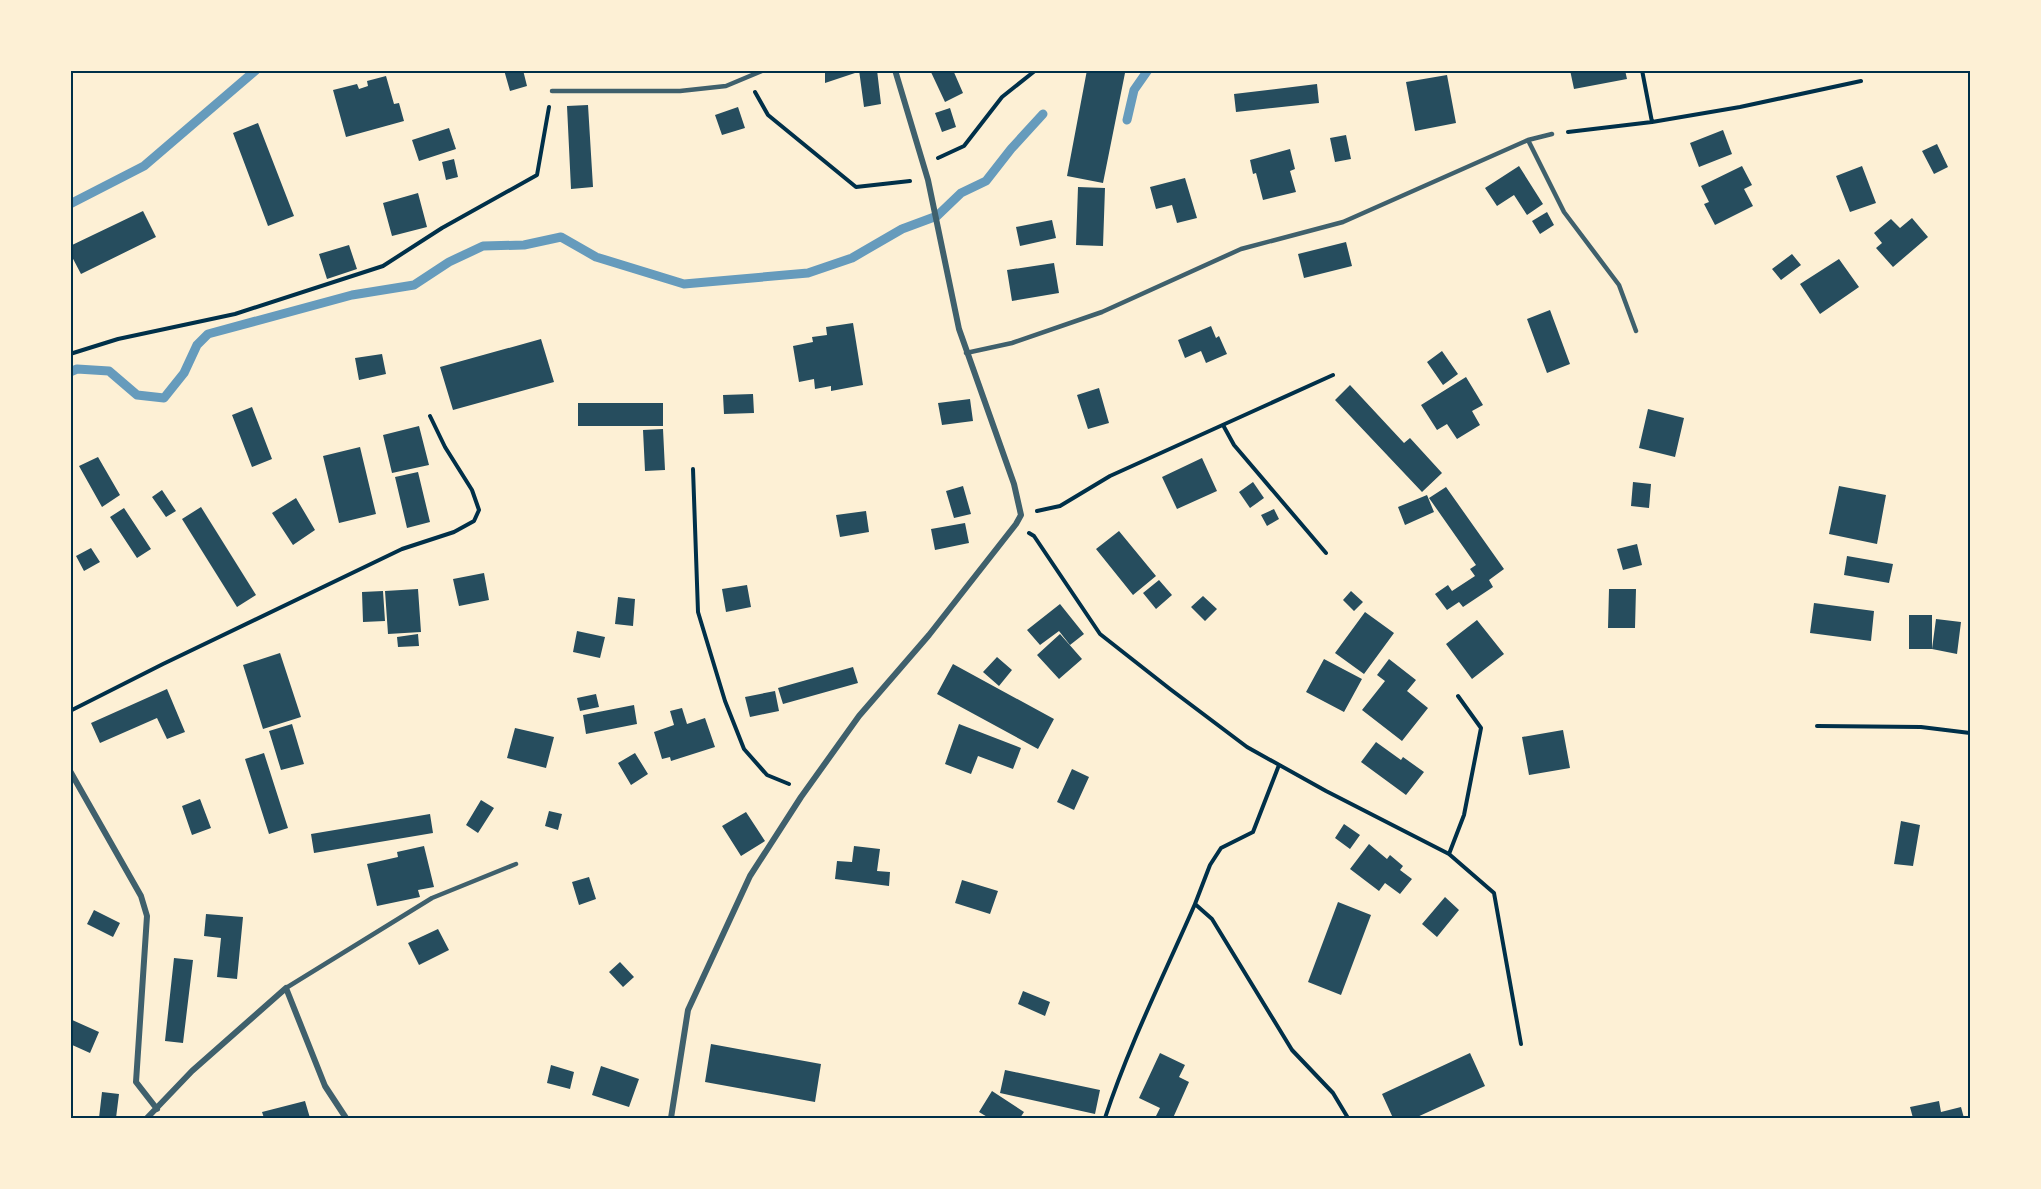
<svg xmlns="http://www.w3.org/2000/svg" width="2041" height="1189" font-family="'PT Sans',sans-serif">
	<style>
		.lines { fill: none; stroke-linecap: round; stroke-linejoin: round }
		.stream { stroke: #669bbc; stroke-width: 9 }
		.building { fill: #264d5e }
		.path { stroke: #003049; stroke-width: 4 }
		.service { stroke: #3f606c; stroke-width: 4.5 }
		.minor { stroke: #3f606c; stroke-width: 6 }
		.neatline { fill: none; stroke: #003049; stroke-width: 2 }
	</style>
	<rect width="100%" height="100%" fill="#fdf0d5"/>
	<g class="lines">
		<path class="stream" d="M1127 120 1134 90 1148 70
			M70 204 144 166 256 70
			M70 372 77 369 109 371 137 395 164 398 184 373 197 345 208 334 352 295 414 285 449 262 483 246 524 245 561 237 596 257 684 284 808 273 852 258 902 229 937 216 961 193 986 181 1011 149 1043 114"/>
	</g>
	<path class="building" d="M504 70H523L527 86 510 91Z
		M825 70H855V73L825 83Z
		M859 70H877L881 104 864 107Z
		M930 70H953L963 93 945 102Z
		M1087 70H1110L1125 73 1103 183 1067 176Z
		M1570 70H1625L1627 79 1574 89Z
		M1447 75 1456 123 1415 131 1406 82Z
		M386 76 394 104 399 103 404 121 346 137 333 90 357 84 359 89 368 86 367 81Z
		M1317 84 1319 103 1236 112 1234 94Z
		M588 105 593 187 571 189 567 106Z
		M738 107 745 128 722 135 715 115Z
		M950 108 956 127 942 132 935 113Z
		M258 123 294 216 268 226 233 133Z
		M449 128 456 149 419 161 412 140Z
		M1723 130 1732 154 1699 167 1690 143Z
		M1346 135 1351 159 1335 162 1330 138Z
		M1937 144 1948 167 1934 174 1922 151Z
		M1290 149 1295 169 1290 171 1296 192 1263 200 1256 173 1253 174 1250 160Z
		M454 159 458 177 446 180 442 162Z
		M1519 166 1543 204 1527 215 1514 195 1497 206 1485 188Z
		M1742 166 1752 185 1744 189 1753 206 1715 225 1704 204 1709 202 1701 186Z
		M1862 166 1876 203 1850 212 1836 176Z
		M1185 178 1197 218 1177 223 1172 205 1156 209 1150 187Z
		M1078 187 1105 188 1103 246 1076 245Z
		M418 193 427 227 392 236 383 203Z
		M143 211 156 237 81 274 70 253V246Z
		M1547 212 1554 225 1540 234 1532 221Z
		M1912 218 1928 237 1893 267 1876 248 1882 243 1874 233 1891 219 1900 228Z
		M1052 220 1056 238 1020 246 1016 227Z
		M1346 242 1352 266 1304 278 1298 254Z
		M349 245 357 269 327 279 319 254Z
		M1792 254 1801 265 1781 280 1772 269Z
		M1839 259 1859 287 1820 314 1800 284Z
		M1054 263 1059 293 1012 301 1007 270Z
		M1550 310 1570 364 1547 373 1527 319Z
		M853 323 863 385 831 391V386L815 389 814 379 799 382 793 346 813 342 812 337 827 335 826 327Z
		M1211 326 1216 338 1219 336 1227 354 1206 363 1201 351 1185 358 1178 340Z
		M541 339 554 382 453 410 440 367Z
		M1442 351 1458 374 1443 385 1427 362Z
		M382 354 386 374 359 380 355 358Z
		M1466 377 1483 405 1472 411 1480 425 1457 439 1447 424 1437 430 1421 405Z
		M1350 385 1404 443 1410 438 1442 473 1422 492 1335 400Z
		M1099 388 1109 423 1088 429 1077 395Z
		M753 394 754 413 724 414 723 395Z
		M970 399 973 421 942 425 938 403Z
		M578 403H663V426H578Z
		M252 407 272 459 252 467 232 415Z
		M1648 409 1684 418 1675 457 1639 448Z
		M419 426 429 465 392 473 383 435Z
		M663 429 665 470 645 471 643 430Z
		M360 447 376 514 339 523 323 456Z
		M98 457 120 495 102 507 79 466Z
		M1202 458 1217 491 1177 509 1162 477Z
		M418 472 430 522 407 528 395 477Z
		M1253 482 1264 498 1250 508 1239 492Z
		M1633 482 1651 484 1649 508 1631 506Z
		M963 486 971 514 954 518 946 491Z
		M1839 486 1886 495 1877 544 1829 534Z
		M1446 487 1504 569 1489 580 1493 587 1463 607 1459 602 1447 610 1435 594 1448 585 1452 591 1475 576 1470 569 1476 565 1429 498Z
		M162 490 176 511 166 517 152 497Z
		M1427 495 1434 512 1405 525 1398 507Z
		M296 498 315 530 293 545 272 513Z
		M201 507 256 595 237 607 182 519Z
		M124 508 151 549 137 558 110 517Z
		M1274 509 1279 519 1267 526 1261 515Z
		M866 511 869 532 840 537 836 515Z
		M965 523 969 543 935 550 931 529Z
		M1119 531 1156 576 1133 595 1096 549Z
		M1637 544 1642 565 1623 570 1617 549Z
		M91 548 100 562 84 571 76 556Z
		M1847 556 1893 564 1889 583 1844 575Z
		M484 573 489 600 459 606 453 579Z
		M1159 580 1172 595 1156 609 1143 593Z
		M747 585 751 607 726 612 722 589Z
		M418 589 421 632 388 634 385 591Z
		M1609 589H1636L1635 628H1608Z
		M383 591 385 621 363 622 362 592Z
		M1351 591 1363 602 1354 611 1343 600Z
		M1203 596 1217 609 1205 621 1191 607Z
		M618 597 635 599 633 626 615 624Z
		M1814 603 1874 611 1871 641 1810 633Z
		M1060 604 1084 634 1070 645 1059 631 1040 645 1027 630Z
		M1365 612 1394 633 1364 674 1335 653Z
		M1909 615H1932V649L1936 619 1961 622 1957 654 1932 649H1909Z
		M1477 620 1504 654 1472 679 1446 644Z
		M577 631 605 637 600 658 573 652Z
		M418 634 419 646 398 647 397 637Z
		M1060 634 1082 659 1059 679 1037 655Z
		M280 653 301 717 263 729 243 665Z
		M997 657 1012 670 999 686 983 672Z
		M1324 659 1362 679 1344 712 1306 692Z
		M1389 659 1416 680 1407 691 1428 708 1402 741 1362 710 1385 681 1377 675Z
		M953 664 1054 719 1038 749 937 694Z
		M853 667 858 683 783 704 778 688Z
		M167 689 185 732 167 739 157 718 100 743 91 723Z
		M775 691 779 711 750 717 745 697Z
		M596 694 599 707 580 711 577 698Z
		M634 705 637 724 586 734 583 715Z
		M682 708 687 724 705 718 715 747 671 761 670 757 662 759 654 732 674 725 670 711Z
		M292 724 304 764 281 770 269 731Z
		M959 724 1021 748 1013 769 978 756 971 774 945 764Z
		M515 728 554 737 546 768 507 758Z
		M1563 730 1570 768 1529 775 1522 737Z
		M1376 742 1401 760 1403 757 1424 772 1406 795 1361 762Z
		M264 753 288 828 269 834 245 759Z
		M635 753 648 774 631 785 618 763Z
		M1072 769 1089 777 1074 810 1057 802Z
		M200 799 211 828 192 835 182 806Z
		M481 800 494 808 478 833 466 825Z
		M549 811 562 814 558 830 545 826Z
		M746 812 765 841 741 856 722 826Z
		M430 814 433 833 314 853 311 834Z
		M1901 821 1920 825 1913 866 1894 864Z
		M1344 824 1360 835 1350 849 1335 838Z
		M1369 844 1387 859 1390 855 1403 866 1400 870 1412 879 1400 894 1385 883 1379 891 1350 869Z
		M424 846 434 887 418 890 420 897 377 906 367 864 398 857 397 852Z
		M854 846 880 849 877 871 890 872 889 886 835 879 837 861 852 862Z
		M589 877 596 899 579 905 572 882Z
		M962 880 998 891 990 914 955 903Z
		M1445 897 1459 910 1437 937 1422 924Z
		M1338 902 1371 915 1341 995 1308 982Z
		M94 910 120 923 113 937 87 924Z
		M206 914 243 917 237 979 217 977 221 938 204 936Z
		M438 929 449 950 419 965 408 943Z
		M174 958 193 960 183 1043 165 1041Z
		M620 962 634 977 623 987 609 972Z
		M1023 991 1050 1002 1045 1016 1018 1004Z
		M70 1019 99 1032 90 1053 70 1044Z
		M711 1044 821 1064 815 1102 705 1082Z
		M1160 1053 1185 1065 1179 1077 1189 1082 1173 1118H1155L1160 1108 1139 1098Z
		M1470 1053 1485 1086 1415 1118H1393L1382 1094Z
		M551 1065 574 1072 570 1089 547 1083Z
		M601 1066 639 1079 629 1107 592 1095Z
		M1005 1070 1100 1090 1095 1114 1000 1093Z
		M992 1091 1024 1112 1020 1118H989L979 1112Z
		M102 1092 119 1094 116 1118H99Z
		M305 1101 310 1118H264L262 1112Z
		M1939 1101 1941 1112 1961 1107 1964 1118H1913L1910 1107Z"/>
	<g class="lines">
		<path class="path" d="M1642 70 1652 122
			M755 92 768 115 856 187 910 181
			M1568 132 1652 122 1740 107 1861 81
			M938 158 964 146 1002 97 1036 70
			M70 354 118 339 235 314 383 266 442 228 537 175 549 107
			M1223 425 1234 445 1326 553
			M693 469 698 612 725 701 744 749 767 775 789 784
			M1037 511 1060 506 1110 476 1333 375
			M1029 533 1034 536 1100 634 1170 689 1247 747 1326 791 1449 854 1494 893 1521 1044
			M70 711 163 664 402 549 454 532 474 521 479 510 472 490 445 447 430 416
			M1817 726 1921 727 1970 733
			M1279 765 1253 832 1221 848 1210 865 1195 904 1212 919 1292 1050 1333 1093 1348 1118
			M1449 854 1464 815 1481 728 1458 696
			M1105 1118C1129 1045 1164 975 1195 904"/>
		<path class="service" d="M552 91H680L726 86 764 70
			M1528 140 1564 212 1619 285 1636 331
			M966 353 1012 343 1102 312 1241 249 1343 222 1528 140 1552 134
			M286 988 432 898 516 864"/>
		<path class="minor" d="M70 771 141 896 147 916 136 1082 157 1109
			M147 1118 192 1071 286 988 325 1086 346 1118
			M671 1118 688 1010 750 876 801 797 859 716 929 635 1016 524 1021 515 1014 484 959 329 928 180 895 70"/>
	</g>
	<rect width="2041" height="1189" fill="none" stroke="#fdf0d5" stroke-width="144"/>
	<rect x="72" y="72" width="1897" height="1045" class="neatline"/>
</svg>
